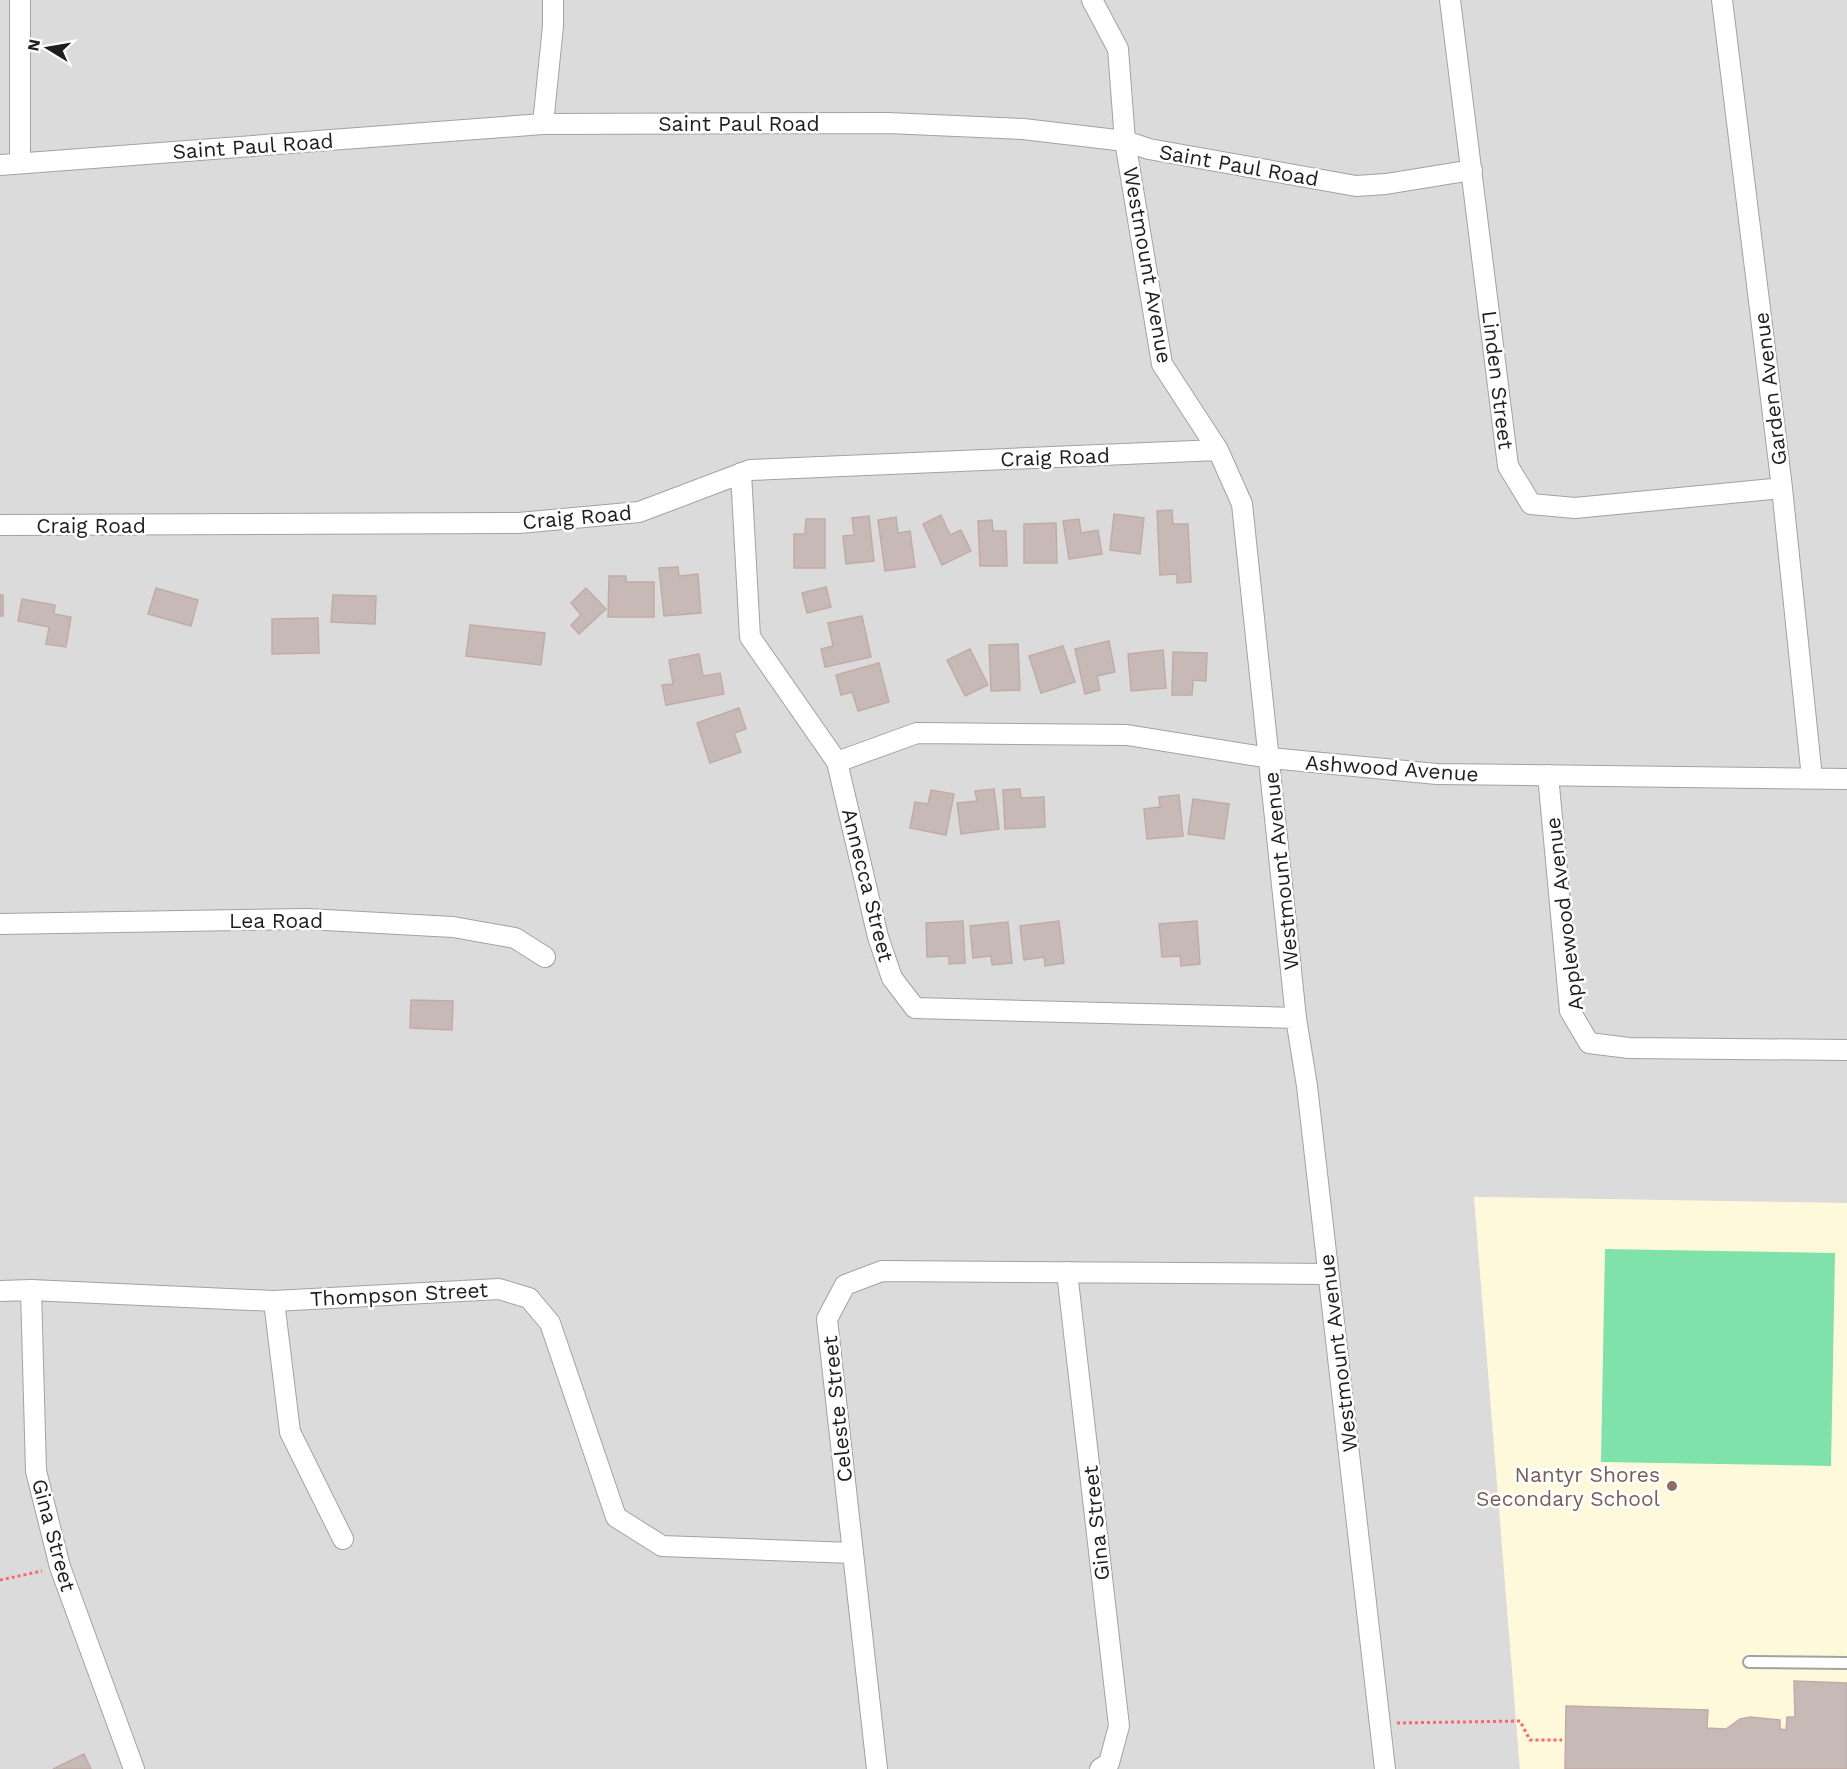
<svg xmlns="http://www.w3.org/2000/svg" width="1847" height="1769" font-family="'Work Sans',sans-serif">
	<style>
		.residential { fill: #dcdbdb }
		.education { fill: #fff9dc }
		.pitch { fill: #7ee2aa }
		.building { fill: #c7bab6; stroke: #c1aca5; stroke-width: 1.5 }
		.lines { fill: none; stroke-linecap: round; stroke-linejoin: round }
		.service-casing { stroke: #a2a2a2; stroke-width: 14 }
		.minor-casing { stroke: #a2a2a2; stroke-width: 22 }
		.path { stroke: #ff646f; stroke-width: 3; stroke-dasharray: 3 3; stroke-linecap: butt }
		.service { stroke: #fff; stroke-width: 10 }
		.minor { stroke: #fff; stroke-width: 20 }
		.education-dot { fill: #8d6e63; stroke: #fff; stroke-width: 2 }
		.labels { text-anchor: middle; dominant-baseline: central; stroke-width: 5; stroke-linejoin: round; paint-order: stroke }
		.street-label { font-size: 21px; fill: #1e1e1e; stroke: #fff }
		.education-label { font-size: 21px; fill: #785e54; stroke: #fff; text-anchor: end }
	</style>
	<rect width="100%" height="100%" fill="#efe9e3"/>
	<path class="residential" d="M0 0H1847V1203L1474 1197 1520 1769H0Z"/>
	<path class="education" d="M1474 1197 1847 1203V1769H1520Z"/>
	<path class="pitch" d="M1605 1249 1835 1253 1831 1466 1601 1462Z"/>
	<path class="building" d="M1172 510 1173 524H1188L1191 582 1177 583V574L1160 575 1157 511Z
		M1114 514 1144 518 1140 554 1110 550Z
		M941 515 950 535 961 530 971 551 942 565 923 524Z
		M869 516 874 561 846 564 843 536 854 535 852 518Z
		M896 517 898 533 910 531 915 567 885 571 878 520Z
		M806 519H825V568H794V534H805Z
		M1079 519 1081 533 1098 530 1102 554 1069 559 1063 521Z
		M992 520 993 531H1006L1007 566H980L978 521Z
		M1056 523 1057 563H1024V524Z
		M678 567 679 576 698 574 701 613 664 616 659 568Z
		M609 576H626V582H654V617H608Z
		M826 587 831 607 807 613 802 593Z
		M156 588 198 600 191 626 148 614Z
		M586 588 606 609 579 634 571 625 581 615 571 603Z
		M0 595H3V616H0Z
		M333 595 376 596 375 624 331 622Z
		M22 599 55 605 54 614 71 617 66 647 46 644 49 627 18 621Z
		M862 616 871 657 825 667 821 649 833 646 828 623Z
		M318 618 319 653 272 654V619Z
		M470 625 545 633 541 665 466 656Z
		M1109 641 1115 672 1097 676 1100 690 1085 694 1075 649Z
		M1018 644 1020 690 991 691 989 645Z
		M1063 646 1075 682 1041 693 1029 656Z
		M970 649 988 685 965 696 947 660Z
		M1163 650 1166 688 1131 691 1128 654Z
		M1173 652 1207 653 1206 681 1193 680 1192 695H1172Z
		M699 654 703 676 720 673 724 694 666 705 662 685 673 684 669 660Z
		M879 663 889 702 858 711 852 692 841 695 836 675Z
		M739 708 746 729 734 733 741 752 710 763 697 723Z
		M994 789 999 829 961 834 957 803 977 801 975 791Z
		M1020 789 1021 798 1044 797 1045 827 1005 829 1003 790Z
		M931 790 954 794 946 835 910 828 915 802 928 804Z
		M1179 795 1183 836 1147 839 1144 809 1160 807 1159 797Z
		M1193 799 1229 804 1224 839 1188 834Z
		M963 921 965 963 949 964V956L927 957 926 923Z
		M1059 921 1064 963 1045 966 1044 957 1024 960 1020 926Z
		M1197 921 1200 964 1181 966 1180 956 1162 957 1159 924Z
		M1008 922 1012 963 992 965 991 956 973 958 970 926Z
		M411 1000 453 1001 452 1030 410 1028Z
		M1794 1681 1847 1683V1769H1565L1566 1706 1708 1710 1707 1728 1726 1729 1740 1719 1750 1717 1780 1720V1729L1786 1730 1787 1717H1795Z
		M84 1754 91 1769H53Z"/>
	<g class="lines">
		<g class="service-casing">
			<path id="service" d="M1749 1662 1847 1663"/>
		</g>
		<g class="minor-casing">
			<path id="minor" d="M1092 0 1118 49 1125 141 1162 364 1218 450 1242 504 1296 1018 1307 1086 1385 1769
				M1450 0 1508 466 1531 504 1575 508 1782 488
				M1722 0 1782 488 1812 778
				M543 124 553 26V0
				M20 163V0
				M0 165 543 124 888 123 1023 129 1125 141 1149 149 1356 186 1386 184 1472 170
				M741 473 750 637 837 762 878 937 892 978 915 1008 1296 1018
				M0 525 519 523 639 512 750 470 1218 450
				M837 762 917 733 1127 735 1270 758 1437 774 1847 779
				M1548 775 1570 1011 1589 1043 1629 1048 1847 1050
				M0 924 307 919 453 927 515 938 545 957
				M1067 1272 1119 1726 1109 1763 1100 1769
				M31 1290 36 1471 60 1567 134 1769
				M0 1291 31 1290 274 1301 499 1289 529 1298 550 1323 616 1517 662 1546 853 1553
				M274 1301 290 1432 343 1539
				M877 1769 827 1319 845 1285 882 1271 1328 1274"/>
		</g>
		<path class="path" d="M0 1580 42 1571
			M1397 1723 1520 1721 1530 1740H1562"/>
		<use href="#service" class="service"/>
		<use href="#minor" class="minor"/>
	</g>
	<circle class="education-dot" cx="1672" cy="1486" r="6"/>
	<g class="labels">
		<g class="street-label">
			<text x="739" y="123">Saint Paul Road</text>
			<text transform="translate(253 146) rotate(-4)">Saint Paul Road</text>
			<text transform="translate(1239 165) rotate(10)">Saint Paul Road</text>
			<text transform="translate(1148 265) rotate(80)">Westmount Avenue</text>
			<text transform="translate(1498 380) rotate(83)">Linden Street</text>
			<text transform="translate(1770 389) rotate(-97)">Garden Avenue</text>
			<text transform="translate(1055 457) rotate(-2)">Craig Road</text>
			<text transform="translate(577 517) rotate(-5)">Craig Road</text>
			<text x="91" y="525">Craig Road</text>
			<text transform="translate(1392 768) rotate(4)">Ashwood Avenue</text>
			<text transform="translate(1281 871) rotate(-96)">Westmount Avenue</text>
			<text transform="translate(868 885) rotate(76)">Annecca Street</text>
			<text transform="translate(1564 914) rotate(-97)">Applewood Avenue</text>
			<text x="276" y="920">Lea Road</text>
			<text transform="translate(399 1294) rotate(-3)">Thompson Street</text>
			<text transform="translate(1338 1353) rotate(-97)">Westmount Avenue</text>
			<text transform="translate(837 1409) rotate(-96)">Celeste Street</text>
			<text transform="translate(1096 1523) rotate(-96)">Gina Street</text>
			<text transform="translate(54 1535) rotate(75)">Gina Street</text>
		</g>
		<g class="education-label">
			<text x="1660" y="1474">Nantyr Shores<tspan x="1660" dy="24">Secondary School</tspan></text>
		</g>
	</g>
	<g transform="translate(48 48) rotate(281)" stroke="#ffffff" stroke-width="4.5" paint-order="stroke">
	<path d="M0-4.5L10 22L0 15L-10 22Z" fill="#1e1e1e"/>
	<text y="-9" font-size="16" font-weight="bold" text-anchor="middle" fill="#1e1e1e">N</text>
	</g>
</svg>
